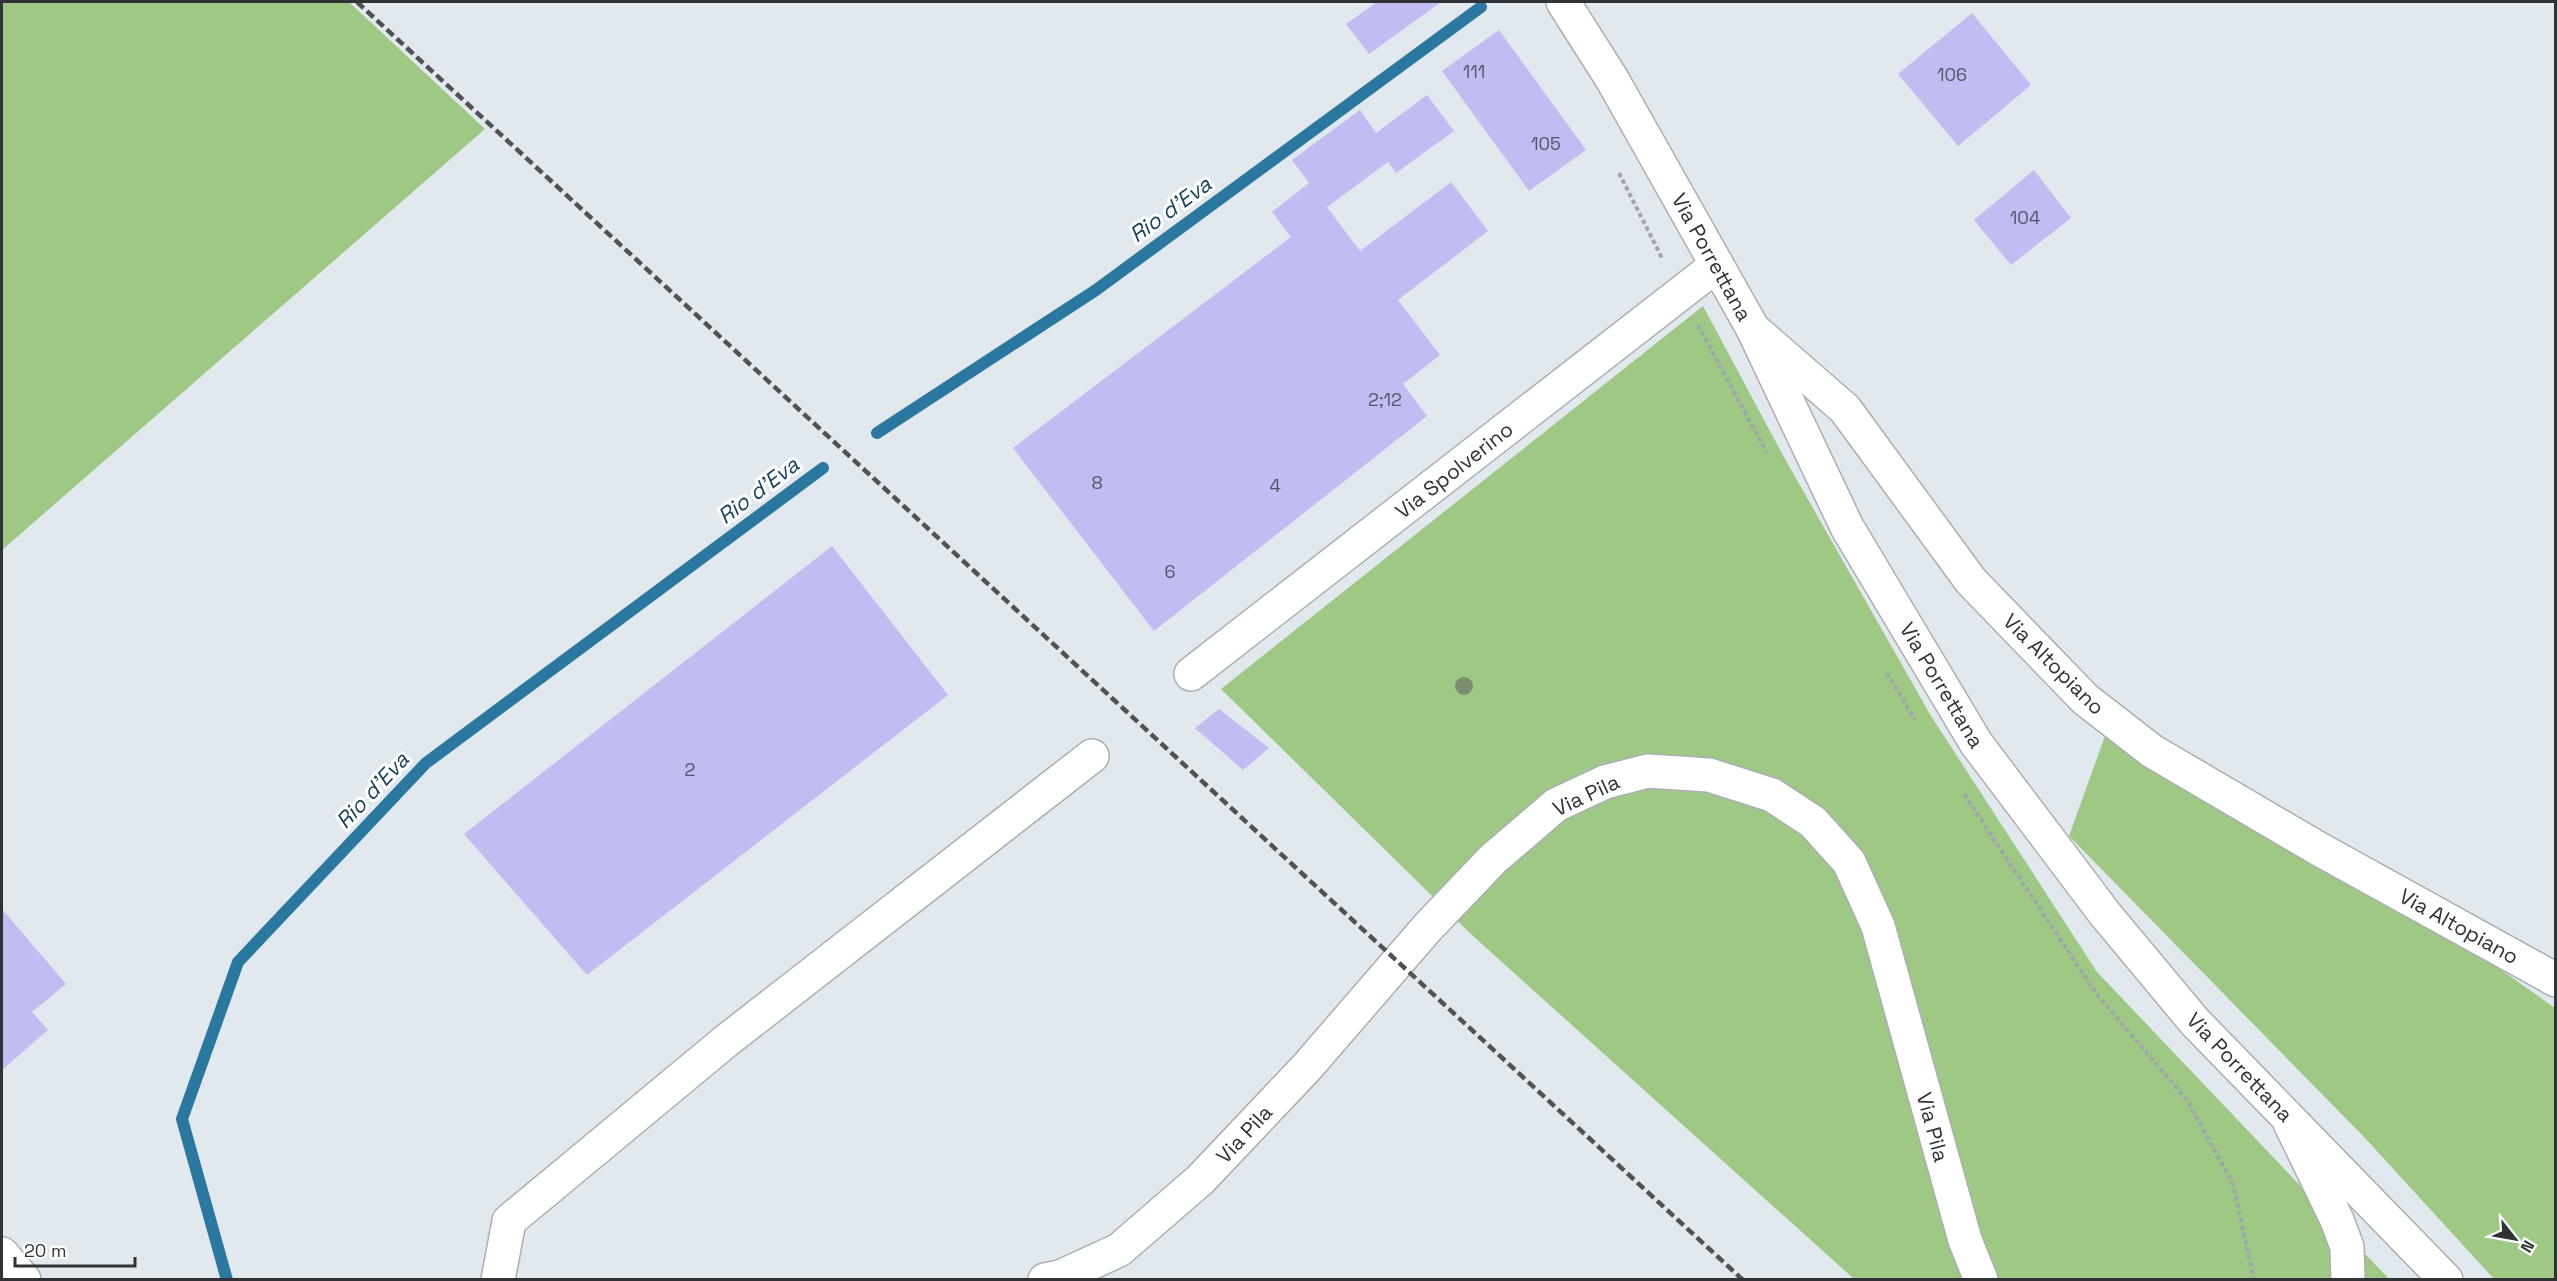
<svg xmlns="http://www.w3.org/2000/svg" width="2557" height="1281" font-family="'Space Grotesk',sans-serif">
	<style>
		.green { fill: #a0c885 }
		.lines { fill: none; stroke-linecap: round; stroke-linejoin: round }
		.stream { stroke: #2a779f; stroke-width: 12 }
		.building { fill: #c1bdf3 }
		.minor-casing { stroke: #a9afb5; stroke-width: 36 }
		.secondary-casing { stroke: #a9afb5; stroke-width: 36 }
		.path { stroke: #a0a6ab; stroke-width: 4; stroke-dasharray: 4.5 3; stroke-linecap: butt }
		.minor { stroke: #fff; stroke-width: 33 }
		.secondary { stroke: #fff; stroke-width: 33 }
		.rail { stroke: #4f5256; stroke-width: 4.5; stroke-dasharray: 9 4.5; stroke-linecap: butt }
		.tree { fill: #7a8e6f }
		.labels { text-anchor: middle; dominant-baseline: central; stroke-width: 6; stroke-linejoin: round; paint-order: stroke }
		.number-label { font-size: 18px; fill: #545564 }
		.street-label { font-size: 21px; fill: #303235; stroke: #fff }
		.water-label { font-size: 22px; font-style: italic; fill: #19435b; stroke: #fff }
	</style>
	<rect width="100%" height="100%" fill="#e1e8ee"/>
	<path class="green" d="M2 2H349L485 129 2 550Z
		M1703 306 1785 459 1931 716 2097 972 2389 1279H1854L1473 936 1221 689Z
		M2105 736 2358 869 2555 1008V1279H2494L2365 1138 2069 836Z"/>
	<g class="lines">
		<path class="stream" d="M877 433 1096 290 1481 7
			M227 1280 182 1119 238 962 426 763 823 468"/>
	</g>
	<path class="building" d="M1377 2H1441L1369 54 1346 24Z
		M1972 13 2031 85 1958 146 1898 74Z
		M1499 30 1586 150 1529 191 1442 71Z
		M1427 95 1454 131 1396 173 1388 162 1327 207 1360 251 1451 182 1488 231 1398 300 1440 355 1403 384 1427 416 1154 631 1013 448 1291 237 1272 212 1309 183 1292 160 1360 110 1376 133Z
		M2034 170 2071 218 2011 265 1974 220Z
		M832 546 948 695 587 975 464 834Z
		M1219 709 1269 748 1243 770 1195 728Z
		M2 909 66 984 32 1012 48 1030 2 1070Z"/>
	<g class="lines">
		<g class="minor-casing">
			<path id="minor" d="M1753 329 1845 409 1971 581 2085 699 2152 751 2319 849 2556 980
				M1191 674 1717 265
				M2290 1123 2337 1220 2347 1247 2348 1280
				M2 1254 24 1280
				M498 1280 509 1221 726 1041 1092 756
				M1045 1280 1060 1277 1119 1250 1200 1180 1307 1067 1428 927 1493 859 1556 805 1605 782 1648 771 1709 775 1772 795 1813 822 1849 862 1878 926 1965 1240 1981 1280"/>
		</g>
		<g class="secondary-casing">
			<path id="secondary" d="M1563 2 1612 79 1753 329 1847 527 1976 743 2105 914 2195 1022 2446 1280"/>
		</g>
		<path class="path" d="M1619 173 1663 260
			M1698 325 1767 453
			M1887 673 1915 720
			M1964 794 2095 992 2187 1100 2233 1184 2254 1280"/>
		<use href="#minor" class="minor"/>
		<use href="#secondary" class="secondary"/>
		<path class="rail" d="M357 2 1743 1280"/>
	</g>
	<circle class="tree" cx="1464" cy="686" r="9"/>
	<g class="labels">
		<g class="number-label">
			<text x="1474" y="71">111</text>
			<text x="1952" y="74">106</text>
			<text x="1546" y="143">105</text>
			<text x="2025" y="217">104</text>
			<text x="1385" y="399">2;12</text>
			<text x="1097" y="482">8</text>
			<text x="1275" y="485">4</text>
			<text x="1170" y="571">6</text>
			<text x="690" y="769">2</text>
		</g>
		<g class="street-label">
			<text transform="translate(1712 257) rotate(61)">Via Porrettana</text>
			<text transform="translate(1454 470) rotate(-38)">Via Spolverino</text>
			<text transform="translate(2054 664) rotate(45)">Via Altopiano</text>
			<text transform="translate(1942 685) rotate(59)">Via Porrettana</text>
			<text transform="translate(1586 795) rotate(-25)">Via Pila</text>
			<text transform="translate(2459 926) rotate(29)">Via Altopiano</text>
			<text transform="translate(2240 1067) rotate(46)">Via Porrettana</text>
			<text transform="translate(1933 1127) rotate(75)">Via Pila</text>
			<text transform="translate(1244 1134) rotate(-47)">Via Pila</text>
		</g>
		<g class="water-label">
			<text transform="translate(1170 209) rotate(-36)">Rio d'Eva</text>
			<text transform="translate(758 490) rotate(-37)">Rio d'Eva</text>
			<text transform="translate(372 790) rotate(-47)">Rio d'Eva</text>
		</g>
	</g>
	<rect width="2557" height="1281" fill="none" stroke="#303235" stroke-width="6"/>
	<g transform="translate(2515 1239) rotate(121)" stroke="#ffffff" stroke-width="4.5" paint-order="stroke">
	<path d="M0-4.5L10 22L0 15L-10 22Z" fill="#303235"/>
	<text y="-9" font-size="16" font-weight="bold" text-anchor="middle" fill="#303235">N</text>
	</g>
	<path d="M15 1257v9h120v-9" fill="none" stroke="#303235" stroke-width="3"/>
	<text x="24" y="1257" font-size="18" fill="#303235" stroke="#ffffff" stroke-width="4.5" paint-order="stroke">20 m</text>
</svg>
